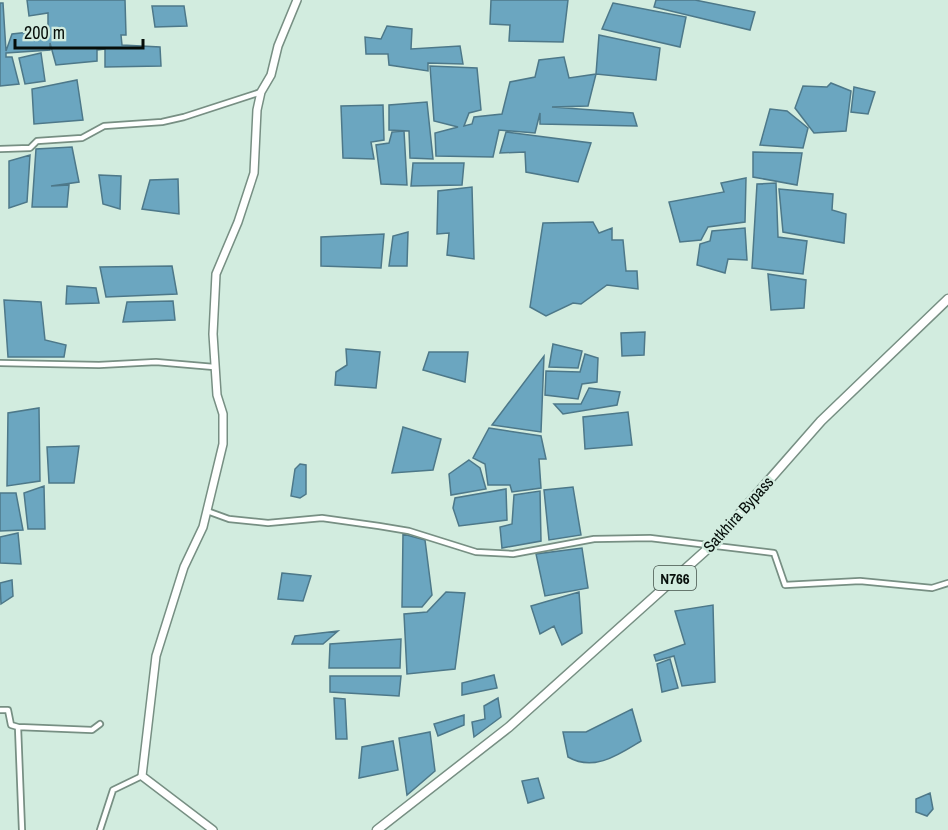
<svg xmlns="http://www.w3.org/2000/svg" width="948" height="830" font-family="'Archivo Narrow',sans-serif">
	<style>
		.water { fill: #6ba6c0; stroke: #4d7889; stroke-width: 1.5 }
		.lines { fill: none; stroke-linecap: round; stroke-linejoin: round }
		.street-casing { stroke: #778f83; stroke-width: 8 }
		.secondary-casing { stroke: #778f83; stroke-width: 10 }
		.highway-casing { stroke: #778f83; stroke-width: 11 }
		.street { stroke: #fff; stroke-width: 4.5 }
		.secondary { stroke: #fff; stroke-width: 7 }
		.highway { stroke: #fff; stroke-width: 8 }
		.labels { text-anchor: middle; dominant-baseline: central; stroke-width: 5; stroke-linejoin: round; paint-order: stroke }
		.shield { fill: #d2ecdf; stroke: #43514a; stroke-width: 1.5 }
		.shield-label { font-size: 15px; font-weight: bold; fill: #060e0a }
		.street-label { font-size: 16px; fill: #060e0a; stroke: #d2ecdf }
	</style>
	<rect width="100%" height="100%" fill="#d2ecdf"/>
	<path class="water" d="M27 0H125L126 35H121L122 45 160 47 161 66 105 67V49L97 50V61L56 65 50 43V50L6 53V57H12L19 84 0 86V3H3L6 51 12 34 48 30V13L29 16Z
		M491 0H568L563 42 509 41 510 25 490 24Z
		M656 0H695L755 12 750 30 654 7Z
		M613 3 686 17 680 47 602 29Z
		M152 6H184L187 26 155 27Z
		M387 26 412 29 411 49 460 46 463 64 428 63V71L389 65 388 54H366L365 37 381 39Z
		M599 35 660 48 656 80 596 74 588 106 552 107 633 113 637 126 540 124V113L535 133 499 130 493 157 436 156 435 133 458 127 434 121 430 66 477 68 481 110 469 113 464 126 472 124 474 117 502 114 510 82 535 77 539 60 564 57 569 78 596 74Z
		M41 53 45 81 25 84 19 58Z
		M77 80 83 120 34 124 32 89Z
		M831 83 851 91 846 131 814 133 795 108 803 86 827 87Z
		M854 87 875 92 868 114 851 112Z
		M427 102 433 159 410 158 409 131 389 130V105Z
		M383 105 384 140 371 142 374 159 343 158 341 106Z
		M770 109 787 111 808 128 803 148 760 145Z
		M404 131 407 185 381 184 376 145 389 143 392 132Z
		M506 132 591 143 578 182 526 172 525 152 500 153Z
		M72 147 79 182 51 186 69 185 67 207H32L36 149Z
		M753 152 802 153 797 185 753 177Z
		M30 155 27 202 9 208V161Z
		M413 163H464L462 185 411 186Z
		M99 175 121 176 120 209 103 204Z
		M746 178 745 222 708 227 701 240 680 242 669 202 724 192 721 183Z
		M178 179 179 214 142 209 150 180Z
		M776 183 778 237 807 241 803 274 752 268 757 184Z
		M472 187 474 259 447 255 449 233 437 234 438 191Z
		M779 189 833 194 832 210 846 214 844 243 783 232Z
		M593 222 599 233 612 228V240H623L626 271H637L638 289 607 285 581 304 573 303 546 316 530 307 543 223Z
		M745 228 747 260 728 259 725 273 697 265 700 244 710 241 712 231Z
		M408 232 407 266H389L393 236Z
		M384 234 381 268 321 266V237Z
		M172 266 177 294 106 297 100 267Z
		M768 274 806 280 804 308 771 310Z
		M67 286 96 288 99 303 66 304Z
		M4 300 41 302 45 340 66 345 64 357H8Z
		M173 301 175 320 123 322 127 302Z
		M645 332 644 355 622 356 621 333Z
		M553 344 582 351 578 368 549 367Z
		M346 349 380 352 376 388 335 385 336 372 347 365Z
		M429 352H468L465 382 423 370Z
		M585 354 598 358 597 382 582 384 578 399 545 395 546 371 580 372Z
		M544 356 541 432 492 425Z
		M589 388 620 392 617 405 563 414 554 404H581Z
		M39 408 40 481 7 486 8 413Z
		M628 412 632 445 585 449 583 417Z
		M403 427 441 439 433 470 392 473Z
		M489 428 541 436 546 459H539L541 488 512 492 510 485H488L485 464 473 458Z
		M79 446 74 483H49L47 447Z
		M469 460 480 468 486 489 451 495 449 474Z
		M300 464 306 465V494L300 498 291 496 295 469Z
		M44 486 45 529H28L24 493Z
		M573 487 581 535 549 540 544 490Z
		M506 489 507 520 459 526 453 508 455 498Z
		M540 491 541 541 502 548 500 527 512 524 514 495Z
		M0 493H16L23 530 0 531Z
		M18 533 21 564 0 563V537Z
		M403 534 425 540 432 595 422 607H402Z
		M582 548 588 588 545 596 536 554Z
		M282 573 311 576 303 601 278 599Z
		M12 580 13 596 1 604 0 583Z
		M446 592 465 593 455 669 407 674 404 614 427 612Z
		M579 592 582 633 562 645 554 626 540 634 531 606Z
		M713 605 715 682 682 686 674 656 656 661 654 655 685 644 675 611Z
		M338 631 323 644H292L295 636Z
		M401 639 400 668H329L330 644Z
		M670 659 678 688 662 692 657 664Z
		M494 675 497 688 462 695V683Z
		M330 676H401L399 696 330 692Z
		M334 698 345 699 347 739H336Z
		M498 698 501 717 474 737 472 722 485 719 484 706Z
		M632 709 641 741C618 755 594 772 568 757L563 732H586Z
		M464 715V725L438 736 434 724Z
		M430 732 435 771 407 795 399 738Z
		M393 741 398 770 359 778 362 747Z
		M538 778 544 798 528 803 522 781Z
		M930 793 933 809 927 816 916 812V799Z"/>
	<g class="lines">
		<g class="street-casing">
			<path id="street" d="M0 149 30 148 37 141 82 138 104 126 162 122 184 117 261 92
				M0 363 99 365 156 362 214 367
				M207 511 229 519 268 523 322 518 379 526 409 531 476 552 513 554 594 539 650 538 774 553 785 585 860 581 932 588 948 583
				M0 710H8L11 725 18 727 22 830
				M18 727 92 730 100 724
				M100 830 113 790 142 776"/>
		</g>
		<g class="secondary-casing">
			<path id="secondary" d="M213 830 142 776 156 656 184 567 203 527 223 444V414L217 395 213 334 216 274 238 222 254 173 257 110 261 92 271 75 278 46 297 0"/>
		</g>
		<g class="highway-casing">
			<path id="highway" d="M377 830 509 727 713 544 821 421 948 299"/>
		</g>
		<use href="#street" class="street"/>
		<use href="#secondary" class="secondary"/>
		<use href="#highway" class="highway"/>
	</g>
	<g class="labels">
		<rect class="shield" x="654" y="566" width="42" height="24" rx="4.5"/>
		<g class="shield-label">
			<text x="675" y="578">N766</text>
		</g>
		<g class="street-label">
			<text transform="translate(738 514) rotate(-48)">Satkhira Bypass</text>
		</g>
	</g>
	<path d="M15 39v9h128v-9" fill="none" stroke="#060e0a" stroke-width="3"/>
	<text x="24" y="39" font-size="18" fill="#060e0a" stroke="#d2ecdf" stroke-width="4.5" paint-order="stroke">200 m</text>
</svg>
